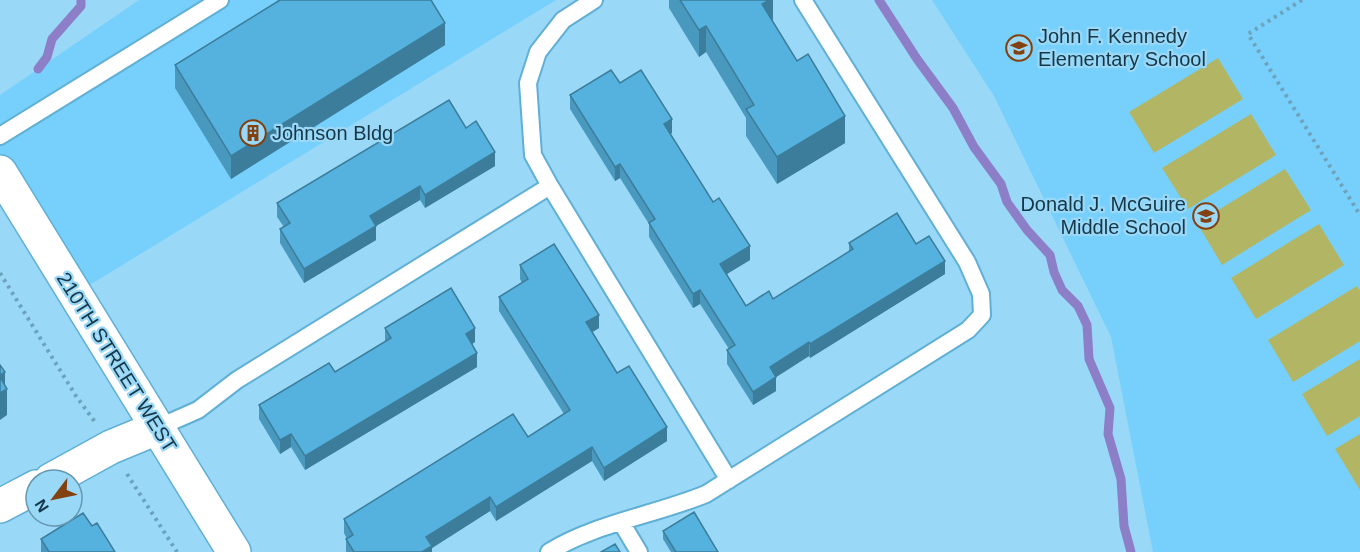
<svg xmlns="http://www.w3.org/2000/svg" width="1360" height="552" font-family="Helvetica,sans-serif">
	<style>
		.built { fill: #76d0fb }
		.green { fill: #b2b664 }
		.lines { fill: none; stroke-linecap: round; stroke-linejoin: round }
		.stream { stroke: #8c7fc8; stroke-width: 9 }
		.lane-casing { stroke: #60afd5; stroke-width: 20 }
		.street-casing { stroke: #60afd5; stroke-width: 36 }
		.secondary-casing { stroke: #60afd5; stroke-width: 36 }
		.path { stroke: #6da2bc; stroke-width: 4; stroke-dasharray: 3 4.5; stroke-linecap: butt }
		.lane { stroke: #fff; stroke-width: 16 }
		.street { stroke: #fff; stroke-width: 33 }
		.secondary { stroke: #fff; stroke-width: 33 }
		.wall { fill: #4999bf }
		.shaded-wall { fill: #3c7d9b }
		.building { fill: #55b2de; stroke: #3c7d9b; stroke-width: 1.5 }
		.labels { text-anchor: middle; dominant-baseline: central; stroke-width: 4.5; stroke-linejoin: round; paint-order: stroke }
		.poi-label { font-size: 20px; fill: #153747; stroke: #9ad8f8; text-anchor: start }
		.street-label { font-size: 20px; fill: #153747; stroke: #9ad8f8 }
	</style>
	<rect width="100%" height="100%" fill="#9ad8f8"/>
	<path class="built" d="M139 0H556L75 294 0 171V95Z
		M932 0H1360V552H1153L1111 337 994 96Z"/>
	<path class="green" d="M1218 58 1243 99 1154 153 1129 112Z
		M1251 114 1276 155 1188 209 1162 168Z
		M1285 169 1311 210 1222 265 1197 223Z
		M1319 224 1344 265 1256 319 1231 278Z
		M1357 286 1360 291V341L1293 382 1268 340Z
		M1360 359V416L1327 436 1302 394Z
		M1360 434V490L1335 449Z"/>
	<g class="lines">
		<path class="stream" d="M879 0 917 59 953 108 974 147 1001 184 1007 202 1027 230 1050 255 1054 272 1062 290 1078 306 1087 325 1089 359 1110 408 1108 434 1121 479 1124 526 1131 552
			M38 69 47 57 52 39 81 6V0"/>
		<g class="lane-casing">
			<path id="lane" d="M0 136 220 0
				M550 186 729 480
				M157 428 198 410 237 380 550 186 533 155 528 83 538 52 563 20 594 0
				M621 522 639 552
				M549 552C596 523 655 515 706 494L968 330 982 315 981 294 967 262 803 0"/>
		</g>
		<g class="street-casing">
			<path id="street" d="M51 480 111 447 157 428
				M0 506 36 487"/>
		</g>
		<g class="secondary-casing">
			<path id="secondary" d="M0 172 234 552"/>
		</g>
		<path class="path" d="M1302 0 1248 34 1360 215
			M0 273 76 396 95 422
			M127 474 177 552"/>
		<use href="#lane" class="lane"/>
		<use href="#street" class="street"/>
		<use href="#secondary" class="secondary"/>
	</g>
	<path class="wall" d="M277 0H431L445 45 231 179 175 88V65L278 1Z
		M669 0H773V22L845 143 777 184 746 136V118L706 52 699 57 669 8Z
		M620 83 672 133 670 134 750 260 727 274 746 306 773 299 849 252V243L916 244 945 274 810 358 809 356 776 377V391L753 405 727 364V350L729 349 700 304 693 308 649 237V224L620 178 615 181 570 109V95Z
		M466 128 495 166 425 208 420 200 376 226V240L304 283 280 243V229L284 227 277 217V203Z
		M520 265 599 328 592 332 617 373 667 441 604 481 592 461 496 521 490 511 432 548V552H346V539H347L344 533V519L528 437 564 414 499 311V297L522 283 520 279Z
		M385 328 475 342 472 344 477 367 305 470 291 447 280 454 259 419V405L335 372 385 342Z
		M92 526 115 552H41V539Z
		M663 531 718 552H671L663 539Z"/>
	<path class="shaded-wall" d="M769 0H773V24L762 4Z
		M445 23V45L231 179V156Z
		M706 26V52L699 57V30Z
		M845 116V143L777 184V157Z
		M672 119V133L664 138V124Z
		M495 152V166L425 208V195Z
		M620 164V178L615 181V167Z
		M420 186V200L376 226V240L304 283V269L370 216Z
		M750 246V260L720 278V264Z
		M945 261V274L810 358V344Z
		M700 290V304L693 308V294Z
		M599 315V328L586 336V322Z
		M475 328V342L466 348V334Z
		M809 342V356L770 381V367Z
		M477 353V367L305 470V456Z
		M5 372V391L7 389V415L0 420V375Z
		M776 377V391L753 405V392Z
		M667 427V441L604 481V468Z
		M291 434V447L280 454V440Z
		M592 447V461L496 521V507Z
		M490 497V511L432 548V552H422L426 537Z"/>
	<path class="building" d="M280 0H431L445 23 231 156 175 65Z
		M680 0H769L762 4 797 61 808 54 845 116 777 157 746 109 754 105 706 26 699 30Z
		M611 70 620 83 641 70 672 119 664 124 713 202 719 198 750 246 720 264 746 306 769 291 773 299 853 249 849 243 897 213 916 244 929 236 945 261 810 344 809 342 770 367 776 377 753 392 727 350 735 345 700 290 693 294 649 223 655 219 620 164 615 167 570 95Z
		M449 100 466 128 476 121 495 152 425 195 420 186 370 216 376 226 304 269 280 229 290 223 277 203Z
		M554 244 599 315 586 322 617 373 629 366 667 427 604 468 592 447 496 507 490 497 426 537 432 546 422 552H354L346 539 353 535 344 519 513 414 528 437 570 410 499 297 528 279 520 265Z
		M451 288 475 328 466 334 477 353 305 456 291 434 280 440 259 405 329 363 335 372 391 338 385 328Z
		M0 365 5 372 0 375Z
		M0 377 7 389 0 393Z
		M694 512 718 552H676L663 531Z
		M83 513 92 526 97 523 115 552H49L41 539Z
		M615 544 620 552H601Z"/>
	<defs>
		<g id="school-ring" transform="scale(1.35)"><circle r="9.5" fill="#9ad8f8" stroke="#834110" stroke-width="1.5"/><path d="M0-5L7-2L0 1L-7-2ZM-4 1L0 2.5L4 1V4Q0 6-4 4Z" fill="#834110"/></g>
		<g id="building-ring" transform="scale(1.35)"><circle r="9.5" fill="#9ad8f8" stroke="#834110" stroke-width="1.5"/><path d="M-4-6H4V6H1V3H-1V6H-4ZM-2.5-4.3h1.7v1.8h-1.7ZM.8-4.3h1.7v1.8H.8ZM-2.5-1h1.7V.8h-1.7ZM.8-1h1.7V.8H.8Z" fill="#834110"/></g>
	</defs>
	<g fill-rule="evenodd">
		<use href="#school-ring" x="1019" y="48"/>
		<use href="#building-ring" x="253" y="133"/>
		<use href="#school-ring" x="1206" y="216"/>
	</g>
	<g class="labels">
		<g class="poi-label">
			<text x="1038" y="36">John F. Kennedy<tspan x="1038" dy="23">Elementary School</tspan></text>
			<text x="272" y="133">Johnson Bldg</text>
			<text x="1186" y="204" text-anchor="end">Donald J. McGuire<tspan x="1186" dy="23">Middle School</tspan></text>
		</g>
		<g class="street-label">
			<text transform="translate(117 362) rotate(58)">210TH STREET WEST</text>
		</g>
	</g>
	<g transform="translate(54 498) rotate(238)"><circle r="28" fill="#9ad8f8" stroke="#6598b1" stroke-width="1.5"/>
	<path d="M0-4.5L10 22L0 15L-10 22Z" fill="#834110"/>
	<text y="-9" font-size="16" font-weight="bold" text-anchor="middle" fill="#153747">N</text>
	</g>
</svg>
